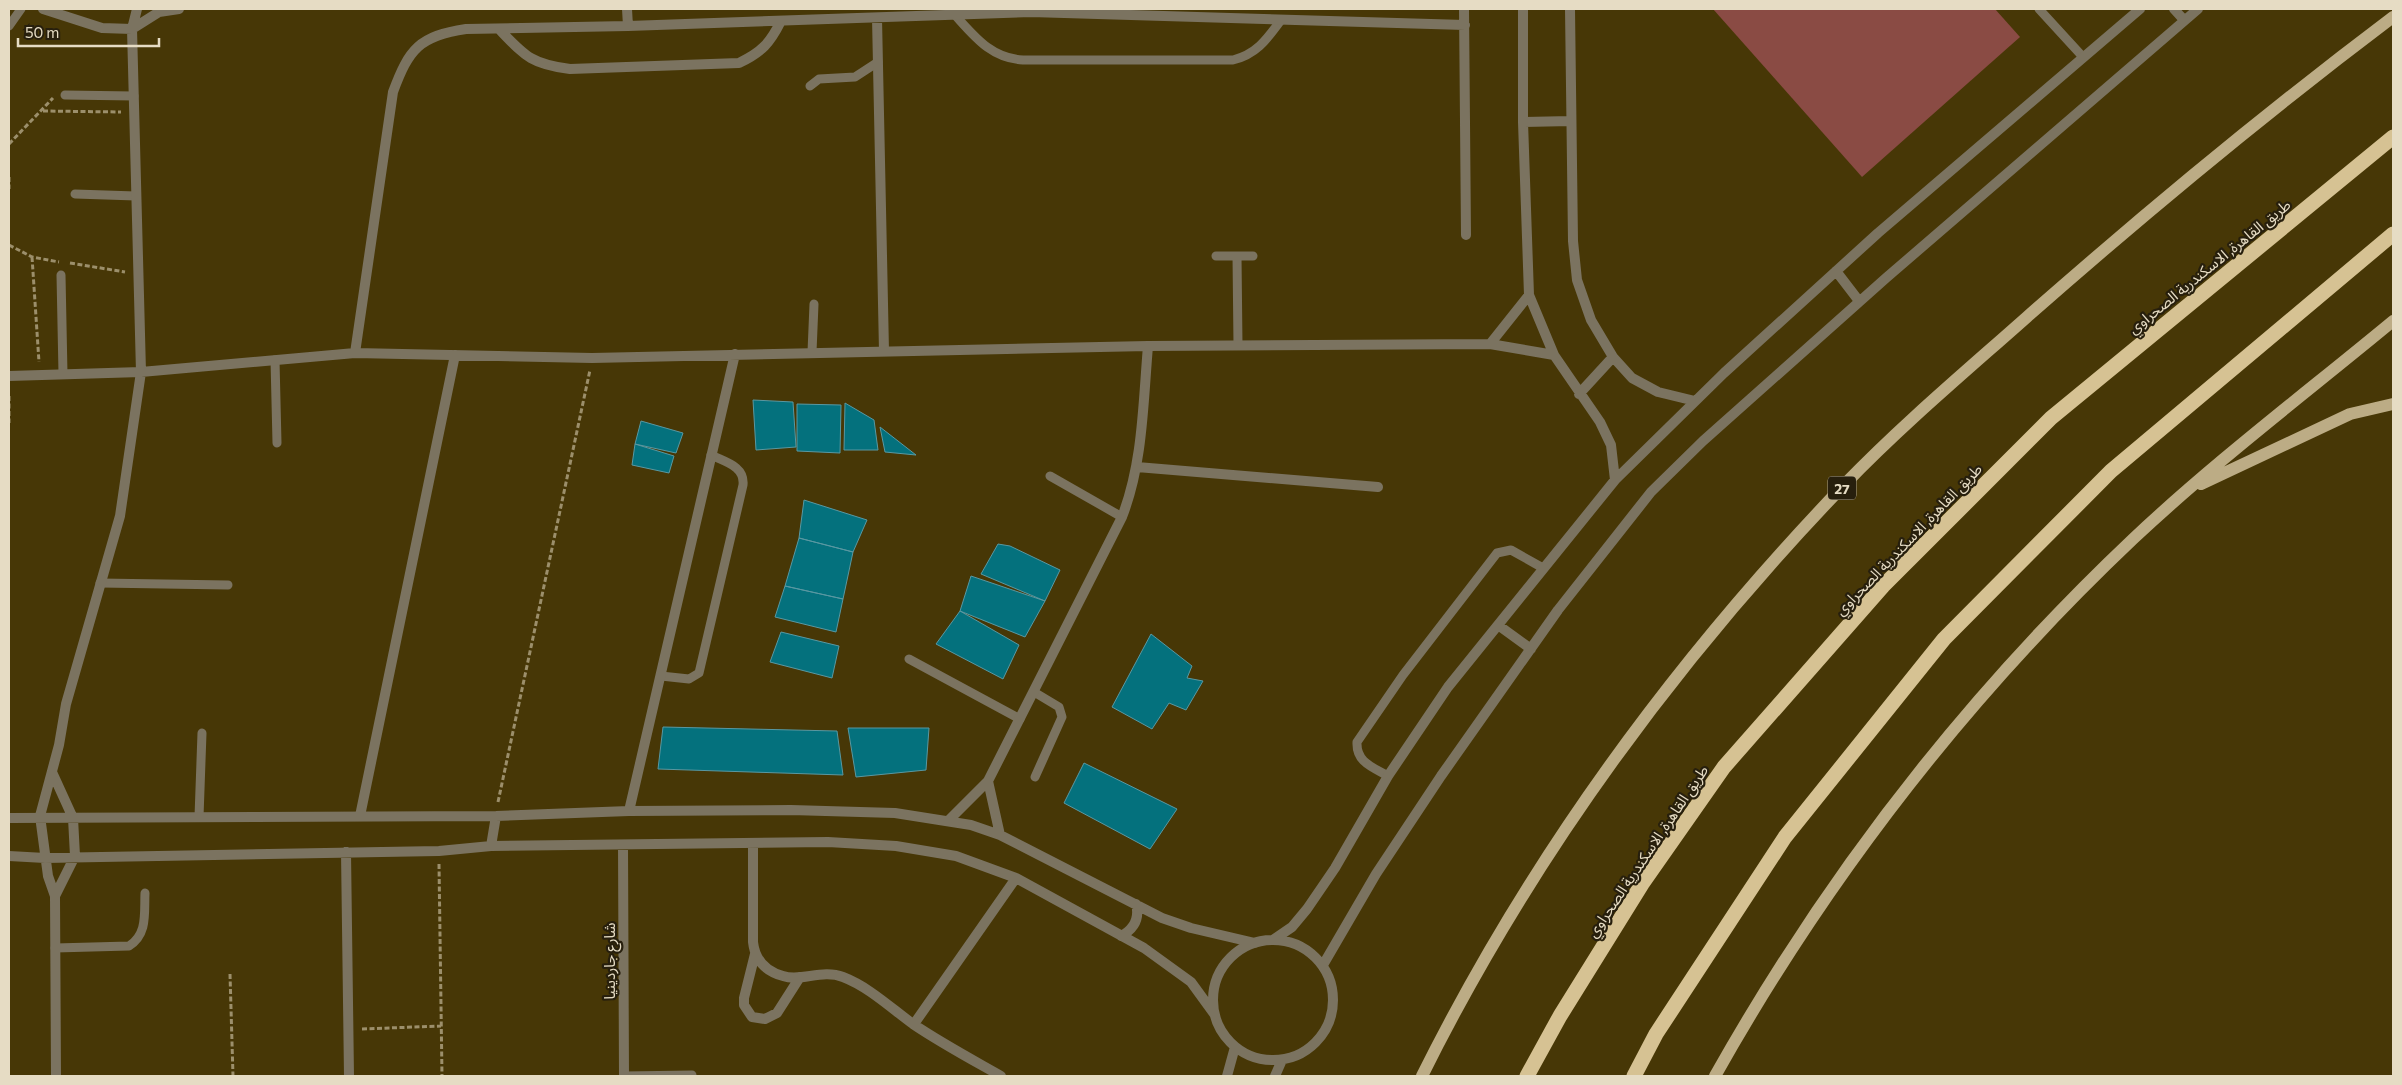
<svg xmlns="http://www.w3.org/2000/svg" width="2402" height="1085" font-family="Commissioner,'Noto Sans Arabic',sans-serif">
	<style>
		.green { fill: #8a4b44 }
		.building { fill: #04717d; stroke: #5998a2 }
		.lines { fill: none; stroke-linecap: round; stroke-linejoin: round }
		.path { stroke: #9c8f6b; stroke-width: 3; stroke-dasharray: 5 2.5; stroke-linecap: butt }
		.service { stroke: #7b7360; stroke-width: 9 }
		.minor { stroke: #7b7360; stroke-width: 10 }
		.primary { stroke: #bcac85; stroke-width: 12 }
		.motorway { stroke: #d6c293; stroke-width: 15 }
		.labels { text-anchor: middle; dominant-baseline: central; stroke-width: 4.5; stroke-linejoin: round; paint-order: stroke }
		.shield { fill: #271f0d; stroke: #ada38d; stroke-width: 1 }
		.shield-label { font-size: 14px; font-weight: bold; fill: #e6dcc4 }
		.street-label { font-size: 15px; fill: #e6dcc4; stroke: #271f0d }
	</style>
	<rect width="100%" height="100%" fill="#473706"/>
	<path class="green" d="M1713 9H1995L2020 37 1862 177Z"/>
	<path class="building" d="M753 400 793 402 796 447 756 450Z
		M845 403 874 420 878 450H844Z
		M797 404 841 405 840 453 797 451Z
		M641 421 683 433 676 453 635 444Z
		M880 427 916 455 885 452Z
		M635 444 674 456 669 473 632 465Z
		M804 500 867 520 853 552 799 538Z
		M799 538 853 552 843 599 785 586Z
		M998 544 1010 546 1060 570 1045 601 981 574Z
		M971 576 1045 601 1025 637 960 611Z
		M785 586 843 599 836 632 775 617Z
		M960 611 1019 645 1003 679 936 644Z
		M781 632 839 646 832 678 770 662Z
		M1151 634 1192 666 1187 678 1203 681 1186 710 1169 703 1152 729 1112 707Z
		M663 727 837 731 843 775 658 769Z
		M848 728H929L926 770 856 777Z
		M1084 763 1177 809 1150 849 1064 803Z"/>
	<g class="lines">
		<path class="path" d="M43 111 121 112
			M9 144 53 98
			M9 177V189
			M9 245 32 257 59 262
			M32 257 39 362
			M70 263 125 272
			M9 396V423
			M498 802 590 370
			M439 864 442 1076
			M230 974 233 1076
			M362 1029 441 1026"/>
		<path class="service" d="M2039 9 2083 57
			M955 15C975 37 991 58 1023 60H1233C1257 54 1267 39 1281 20
			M9 26 21 9
			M810 86 819 79 855 77 878 62
			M65 95 134 96
			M75 194 136 196
			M1216 256H1253
			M1237 256 1238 345
			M61 275 63 374
			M812 352 814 304
			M275 360 277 443
			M1050 476 1122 517
			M100 583 228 585
			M909 659 1020 719
			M661 676 689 679 699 673 743 485C745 466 725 462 711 455
			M1034 692 1059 707 1062 717 1035 777
			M1388 776C1372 767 1356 762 1357 742L1403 675 1497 553 1511 550 1543 568
			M199 817 202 733
			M55 948 129 946C148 934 144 913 145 893
			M624 1076 692 1075"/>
		<path class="minor" d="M43 9 102 28 132 29 137 9
			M627 9 628 26
			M1464 9 1466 235
			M1523 9V122L1529 295 1554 355 1600 422 1611 445 1615 480
			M1570 9 1573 241 1577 280 1591 320 1613 357 1632 378 1658 392 1695 401
			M2174 9 2184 20
			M877 18 884 351
			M499 29C525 56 531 64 570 69L739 63C762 52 770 43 781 21
			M1523 122 1571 121
			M1836 271 1859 301
			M1490 344 1529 295
			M355 353 393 92C409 49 419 36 466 29L628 26 1031 12 1465 25
			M9 376 141 372 355 353 592 358 1148 346 1490 344 1554 355
			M1579 394 1613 357
			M1137 467 1378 487
			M1498 625 1531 649
			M52 772 73 818 75 856 55 896
			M988 781 1000 835
			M629 811 735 354
			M360 816 455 355
			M9 818 496 816 629 811 791 810 895 813 971 825 1000 835 1162 918 1191 928 1255 943
			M948 821 988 781 1122 517C1143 463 1143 404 1148 346
			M753 844V942C755 960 765 971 783 976 801 982 822 969 843 977 869 987 891 1008 913 1024 941 1043 971 1059 1001 1076
			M623 845 624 1076
			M491 846 496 816
			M346 852 349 1076
			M9 856 45 858 439 851 491 846 828 842 896 846 956 856 1016 878 1144 948 1191 982 1215 1015
			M1121 936C1134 929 1140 919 1136 904
			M1213 1000a60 60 0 1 1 120 0a60 60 0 1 1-120 0Z
			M1273 940 1292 927 1307 909 1335 868 1388 776 1448 687 1615 480 1724 373 1878 233 2140 9
			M755 954 744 998V1005L752 1017 765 1019 777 1013 800 977
			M1323 965 1376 874 1441 776 1558 610 1651 492 1703 441 1886 278 2198 9
			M914 1024 1016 878
			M56 1076 55 896 48 876 40 816 59 745 66 704 120 516 141 372 132 29 159 12 179 9
			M1227 1076 1235 1047
			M1275 1076 1282 1060"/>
		<path class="primary" d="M2201 484 2350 414 2393 404
			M1422 1076C1530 859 1676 660 1844 485 1902 425 1965 372 2027 317 2145 213 2267 112 2393 17
			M1715 1076C1827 877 1967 696 2133 539 2216 461 2306 393 2393 321"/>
		<path class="motorway" d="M1527 1076 1560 1016 1642 884 1724 767 1883 586 2051 418 2393 137
			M1634 1076 1656 1034 1785 837 1944 639 2111 471 2393 234"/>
	</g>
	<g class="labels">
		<rect class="shield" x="1828" y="476.5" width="28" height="23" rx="4"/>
		<g class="shield-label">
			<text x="1842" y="488">27</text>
		</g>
		<g class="street-label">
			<text transform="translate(2209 266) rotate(-39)">طريق القاهرة, الاسكندرية الصحراوي</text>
			<text transform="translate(1908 539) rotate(-46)">طريق القاهرة, الاسكندرية الصحراوي</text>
			<text transform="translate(1647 851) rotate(-56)">طريق القاهرة, الاسكندرية الصحراوي</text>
			<text transform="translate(609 961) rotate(-90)">شارع جاردينيا</text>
		</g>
	</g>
	<rect width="2402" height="1085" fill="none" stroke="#e6dcc4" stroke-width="20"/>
	<path d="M18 38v8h141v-8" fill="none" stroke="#e6dcc4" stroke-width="2.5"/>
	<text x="25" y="38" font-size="15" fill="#e6dcc4" stroke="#271f0d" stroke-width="4" paint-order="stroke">50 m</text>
</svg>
